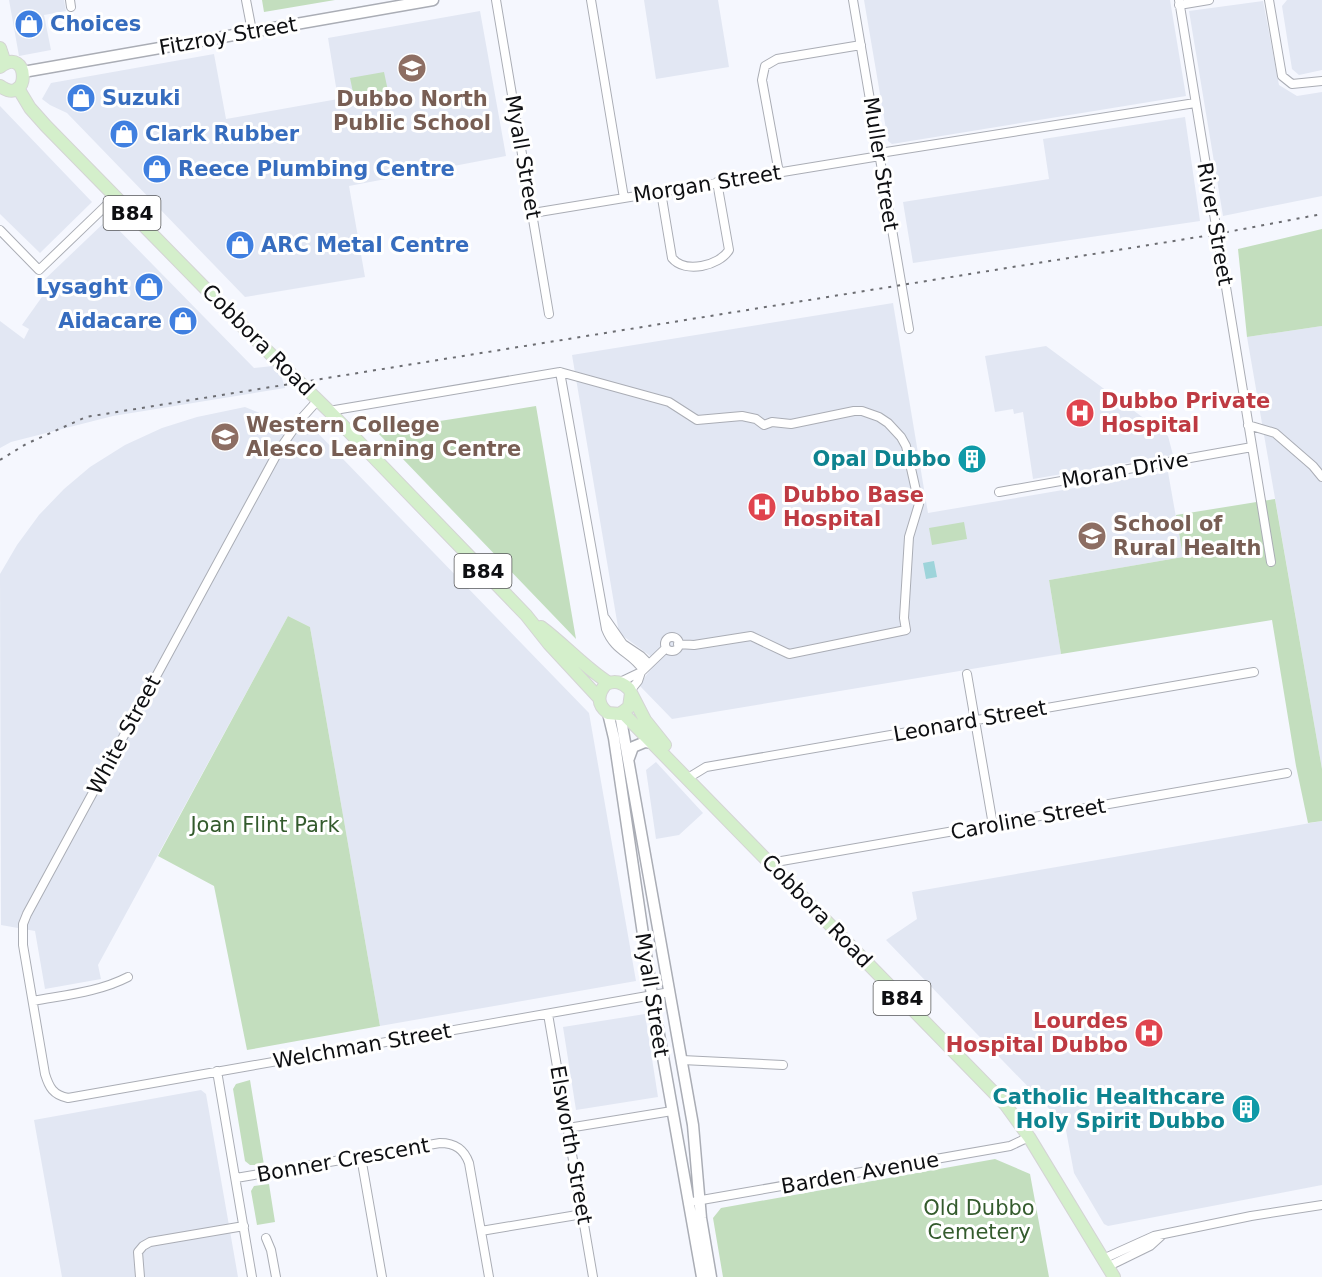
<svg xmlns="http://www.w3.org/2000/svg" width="1322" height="1277" font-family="'DejaVu Sans',sans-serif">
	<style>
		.built { fill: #e2e7f3 }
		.green { fill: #c3debe }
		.water { fill: #9ed4da }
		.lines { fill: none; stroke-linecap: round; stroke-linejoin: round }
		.minor-casing { stroke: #aaadb5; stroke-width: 10 }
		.tertiary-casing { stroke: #aaadb5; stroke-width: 13 }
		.primary-casing { stroke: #d4d4d4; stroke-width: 14 }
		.minor { stroke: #fff; stroke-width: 8 }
		.tertiary { stroke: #fff; stroke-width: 10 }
		.primary { stroke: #d4efcb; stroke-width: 12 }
		.rail { stroke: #6c6d72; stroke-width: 2; stroke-dasharray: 3 6; stroke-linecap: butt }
		.labels { text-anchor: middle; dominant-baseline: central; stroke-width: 6; stroke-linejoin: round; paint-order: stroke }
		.shield { fill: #fff; stroke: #565759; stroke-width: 1.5 }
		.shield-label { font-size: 20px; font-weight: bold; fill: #0e0f12 }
		.shop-label { font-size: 21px; font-weight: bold; fill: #366cbe; stroke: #fff; text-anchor: start }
		.street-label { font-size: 21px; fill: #0e0f12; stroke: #fff }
		.education-label { font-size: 21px; font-weight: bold; fill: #785e54; stroke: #fff; text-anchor: start }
		.health-label { font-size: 21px; font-weight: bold; fill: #be3a42; stroke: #fff; text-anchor: start }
		.culture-label { font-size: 21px; font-weight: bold; fill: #0d838f; stroke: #fff; text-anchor: end }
		.park-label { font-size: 21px; fill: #345b2d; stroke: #fff }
	</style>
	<rect width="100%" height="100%" fill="#f5f7fe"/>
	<path class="built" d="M9 0H64L66 11 44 15 51 50 19 56Z
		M644 0H718L729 67 656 79Z
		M864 0H1170L1186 96 892 144 888 141Z
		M1287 0H1322V70L1299 75 1292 69 1282 6Z
		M1263 1 1279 85 1297 96 1322 92V196L1223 216 1189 11Z
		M480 11 506 156 349 186 365 277 245 297 67 113 50 105 42 99 51 83 214 54 226 119 338 99 328 38Z
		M0 106 92 202 40 253 0 214Z
		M1185 117 1200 221 913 263 903 202 1049 179 1043 139Z
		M108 219 254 368 273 366 281 375 285 388 113 416 11 442 0 448V321L24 339 29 329 22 325 49 287 43 281Z
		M893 303 928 513 1168 472 1183 557 1049 580 1061 654 672 719 639 685 657 661 619 633 572 355Z
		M1322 326V769L1247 337Z
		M1046 346 1168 436 1173 455 1033 479 1023 412 1014 414 1013 409 995 412 985 356Z
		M245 407 277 420 310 425 589 713 636 981 380 1026 310 627 288 616 98 965 101 979 45 989 35 931 1 925 0 574 17 545 39 515 64 489 90 467 125 445 162 428 197 417Z
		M656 762 703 813 679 835 656 839 646 770Z
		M1322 821V1185L1108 1226 1104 1224 1074 1173 1065 1125 886 940 917 919 912 892Z
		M645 1014 658 1097 576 1110 563 1027Z
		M201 1090 206 1094 238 1277H62L34 1120Z"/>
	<path class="green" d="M262 0H335L264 12Z
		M384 72 388 91 354 97 350 78Z
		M1322 229V326L1247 337 1238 249Z
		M536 406 576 639 376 431Z
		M1275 499 1322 769V821L1308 823 1296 766 1272 620 1061 654 1049 580 1183 557 1176 515Z
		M964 522 967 539 932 545 929 528Z
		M288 616 310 627 380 1026 247 1050 214 886 158 856Z
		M250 1080 264 1165H250L245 1161 233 1089 236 1084Z
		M995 1159 1030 1174 1049 1277H723L713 1218 721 1208Z
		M269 1184 275 1222 257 1225 251 1191 254 1186Z"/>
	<path class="water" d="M934 561 937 577 926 579 923 563Z"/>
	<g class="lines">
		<g class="minor-casing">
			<path id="minor" d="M70 0 71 7
				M246 0 252 31
				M496 0 549 314
				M591 0 624 198
				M853 0 909 329
				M1179 0 1271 562
				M1269 0 1282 76 1292 84 1322 81
				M1179 5 1209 0
				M880 153 1195 103
				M779 173 762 80 765 66 777 59 861 45
				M661 192 672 258C685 274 719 266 729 250L717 182
				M533 213 880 156
				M0 230 39 270 116 196
				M560 372 606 629C615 652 631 652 643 670
				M318 400 300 420 279 450 27 914 23 924V945L45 1074C49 1087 53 1095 68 1098L670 992
				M329 411 560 372 669 402 697 420 742 416 756 419 764 425 772 422 791 424 854 411H862L879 417 888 423 901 437 906 446 919 504 909 537 904 618 906 630 789 654 751 636 694 645 678 644
				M1248 425 1275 433 1313 466 1322 477
				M999 492 1252 447
				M605 618 623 644 641 656 649 664
				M665 644a7 7 0 1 1 14 0a7 7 0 1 1-14 0Z
				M967 674 993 825
				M620 682 641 672 666 648
				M630 691 638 681 641 672
				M688 778 706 767 1254 672
				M770 863 1287 773
				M33 1001C65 995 99 992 128 977
				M548 1014 593 1277
				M682 1060 783 1065
				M217 1071 252 1277
				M568 1128 672 1111
				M361 1157 382 1277
				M236 1178 440 1143C455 1143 464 1149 469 1163L489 1277
				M696 1201 1010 1146 1029 1137
				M481 1231 583 1214
				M266 1238 271 1250 276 1277
				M1103 1259 1154 1236 1251 1216 1322 1205
				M1107 1267 1150 1246 1161 1236
				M140 1277 138 1252 143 1246 150 1242 244 1226"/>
		</g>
		<g class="tertiary-casing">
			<path id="tertiary" d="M23 72 433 0
				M608 713 614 738 652 995 702 1277
				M620 714 693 1125 701 1218 711 1277
				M629 758 633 747 645 742 654 743"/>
		</g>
		<g class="primary-casing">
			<path id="primary" d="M0 48 5 63
				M0 67C30 44 31 108 0 86
				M18 88 30 108 46 126 250 334 329 411 526 615 549 644 599 698
				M541 627C564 644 584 667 609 683
				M631 693 629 707 620 714 608 713C597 705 597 694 606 684 615 680 622 682 629 689L645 720 665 745
				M623 713 1005 1104 1029 1137 1114 1277"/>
		</g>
		<use href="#minor" class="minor"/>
		<use href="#tertiary" class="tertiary"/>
		<use href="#primary" class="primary"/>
		<path class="rail" d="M0 460 26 444 86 417 1217 234 1322 214"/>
	</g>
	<defs>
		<g id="shop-disc" transform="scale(1.5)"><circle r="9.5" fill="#3f7fe0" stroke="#fff"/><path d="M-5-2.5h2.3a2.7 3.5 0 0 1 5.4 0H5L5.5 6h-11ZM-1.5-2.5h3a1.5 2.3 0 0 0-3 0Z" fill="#fff"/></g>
		<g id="school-disc" transform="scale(1.5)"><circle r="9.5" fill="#8d6e63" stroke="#fff"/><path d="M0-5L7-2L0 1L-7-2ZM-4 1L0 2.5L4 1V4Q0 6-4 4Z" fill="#fff"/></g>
		<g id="hospital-disc" transform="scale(1.5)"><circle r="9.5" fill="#e0444e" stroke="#fff"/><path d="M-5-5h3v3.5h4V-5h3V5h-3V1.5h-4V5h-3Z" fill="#fff"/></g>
		<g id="university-disc" transform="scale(1.5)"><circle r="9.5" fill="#8d6e63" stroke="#fff"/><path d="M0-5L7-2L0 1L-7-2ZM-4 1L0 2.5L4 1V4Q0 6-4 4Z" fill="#fff"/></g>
		<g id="building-disc" transform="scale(1.5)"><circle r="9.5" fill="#0f9aa8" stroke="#fff"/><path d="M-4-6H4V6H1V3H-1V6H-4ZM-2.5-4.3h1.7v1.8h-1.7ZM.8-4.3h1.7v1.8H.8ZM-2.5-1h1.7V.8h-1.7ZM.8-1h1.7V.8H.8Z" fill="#fff"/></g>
	</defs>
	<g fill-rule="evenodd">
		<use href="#shop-disc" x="29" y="24"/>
		<use href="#school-disc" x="412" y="68"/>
		<use href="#shop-disc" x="81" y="98"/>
		<use href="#shop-disc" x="124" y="134"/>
		<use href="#shop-disc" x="157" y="169"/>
		<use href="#shop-disc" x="240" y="245"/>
		<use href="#shop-disc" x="149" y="287"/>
		<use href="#shop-disc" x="183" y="321"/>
		<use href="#hospital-disc" x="1080" y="413"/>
		<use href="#university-disc" x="225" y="437"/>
		<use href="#building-disc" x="972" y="459"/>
		<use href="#hospital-disc" x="762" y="507"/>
		<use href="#university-disc" x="1092" y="536"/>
		<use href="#hospital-disc" x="1149" y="1033"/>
		<use href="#building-disc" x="1246" y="1109"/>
	</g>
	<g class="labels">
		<g class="shield">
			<rect x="103.5" y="196" width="57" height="34" rx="4.5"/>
			<rect x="454.5" y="554" width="57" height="34" rx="4.5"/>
			<rect x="873.5" y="981" width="57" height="34" rx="4.5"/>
		</g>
		<g class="shield-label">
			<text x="132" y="213">B84</text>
			<text x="483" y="571">B84</text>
			<text x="902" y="998">B84</text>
		</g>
		<g class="shop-label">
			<text x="50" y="24">Choices</text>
			<text x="102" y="98">Suzuki</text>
			<text x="145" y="134">Clark Rubber</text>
			<text x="178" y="169">Reece Plumbing Centre</text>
			<text x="261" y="245">ARC Metal Centre</text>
			<text x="128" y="287" text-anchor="end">Lysaght</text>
			<text x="162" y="321" text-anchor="end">Aidacare</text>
		</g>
		<g class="street-label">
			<text transform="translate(228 36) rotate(-10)">Fitzroy Street</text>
			<text transform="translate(523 157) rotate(80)">Myall Street</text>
			<text transform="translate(881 164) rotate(81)">Muller Street</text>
			<text transform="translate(707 184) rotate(-9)">Morgan Street</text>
			<text transform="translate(1215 224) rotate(80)">River Street</text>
			<text transform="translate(258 340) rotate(45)">Cobbora Road</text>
			<text transform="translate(1125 470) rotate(-10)">Moran Drive</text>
			<text transform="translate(970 721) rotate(-10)">Leonard Street</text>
			<text transform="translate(124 735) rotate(-62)">White Street</text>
			<text transform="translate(1028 819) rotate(-10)">Caroline Street</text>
			<text transform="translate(817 911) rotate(46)">Cobbora Road</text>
			<text transform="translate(652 995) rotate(81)">Myall Street</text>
			<text transform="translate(362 1046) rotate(-10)">Welchman Street</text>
			<text transform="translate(571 1145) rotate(80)">Elsworth Street</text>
			<text transform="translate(343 1160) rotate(-10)">Bonner Crescent</text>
			<text transform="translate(860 1173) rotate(-10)">Barden Avenue</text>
		</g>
		<g class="education-label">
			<text x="412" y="99" text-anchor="middle">Dubbo North<tspan x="412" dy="24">Public School</tspan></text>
			<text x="246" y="425">Western College<tspan x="246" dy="24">Alesco Learning Centre</tspan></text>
			<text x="1113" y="524">School of<tspan x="1113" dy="24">Rural Health</tspan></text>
		</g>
		<g class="health-label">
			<text x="1101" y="401">Dubbo Private<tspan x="1101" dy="24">Hospital</tspan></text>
			<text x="783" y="495">Dubbo Base<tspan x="783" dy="24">Hospital</tspan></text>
			<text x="1128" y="1021" text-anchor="end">Lourdes<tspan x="1128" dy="24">Hospital Dubbo</tspan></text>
		</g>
		<g class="culture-label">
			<text x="951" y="459">Opal Dubbo</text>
			<text x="1225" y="1097">Catholic Healthcare<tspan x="1225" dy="24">Holy Spirit Dubbo</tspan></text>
		</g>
		<g class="park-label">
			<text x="265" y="825">Joan Flint Park</text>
			<text x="979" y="1208">Old Dubbo<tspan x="979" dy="24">Cemetery</tspan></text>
		</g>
	</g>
</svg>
